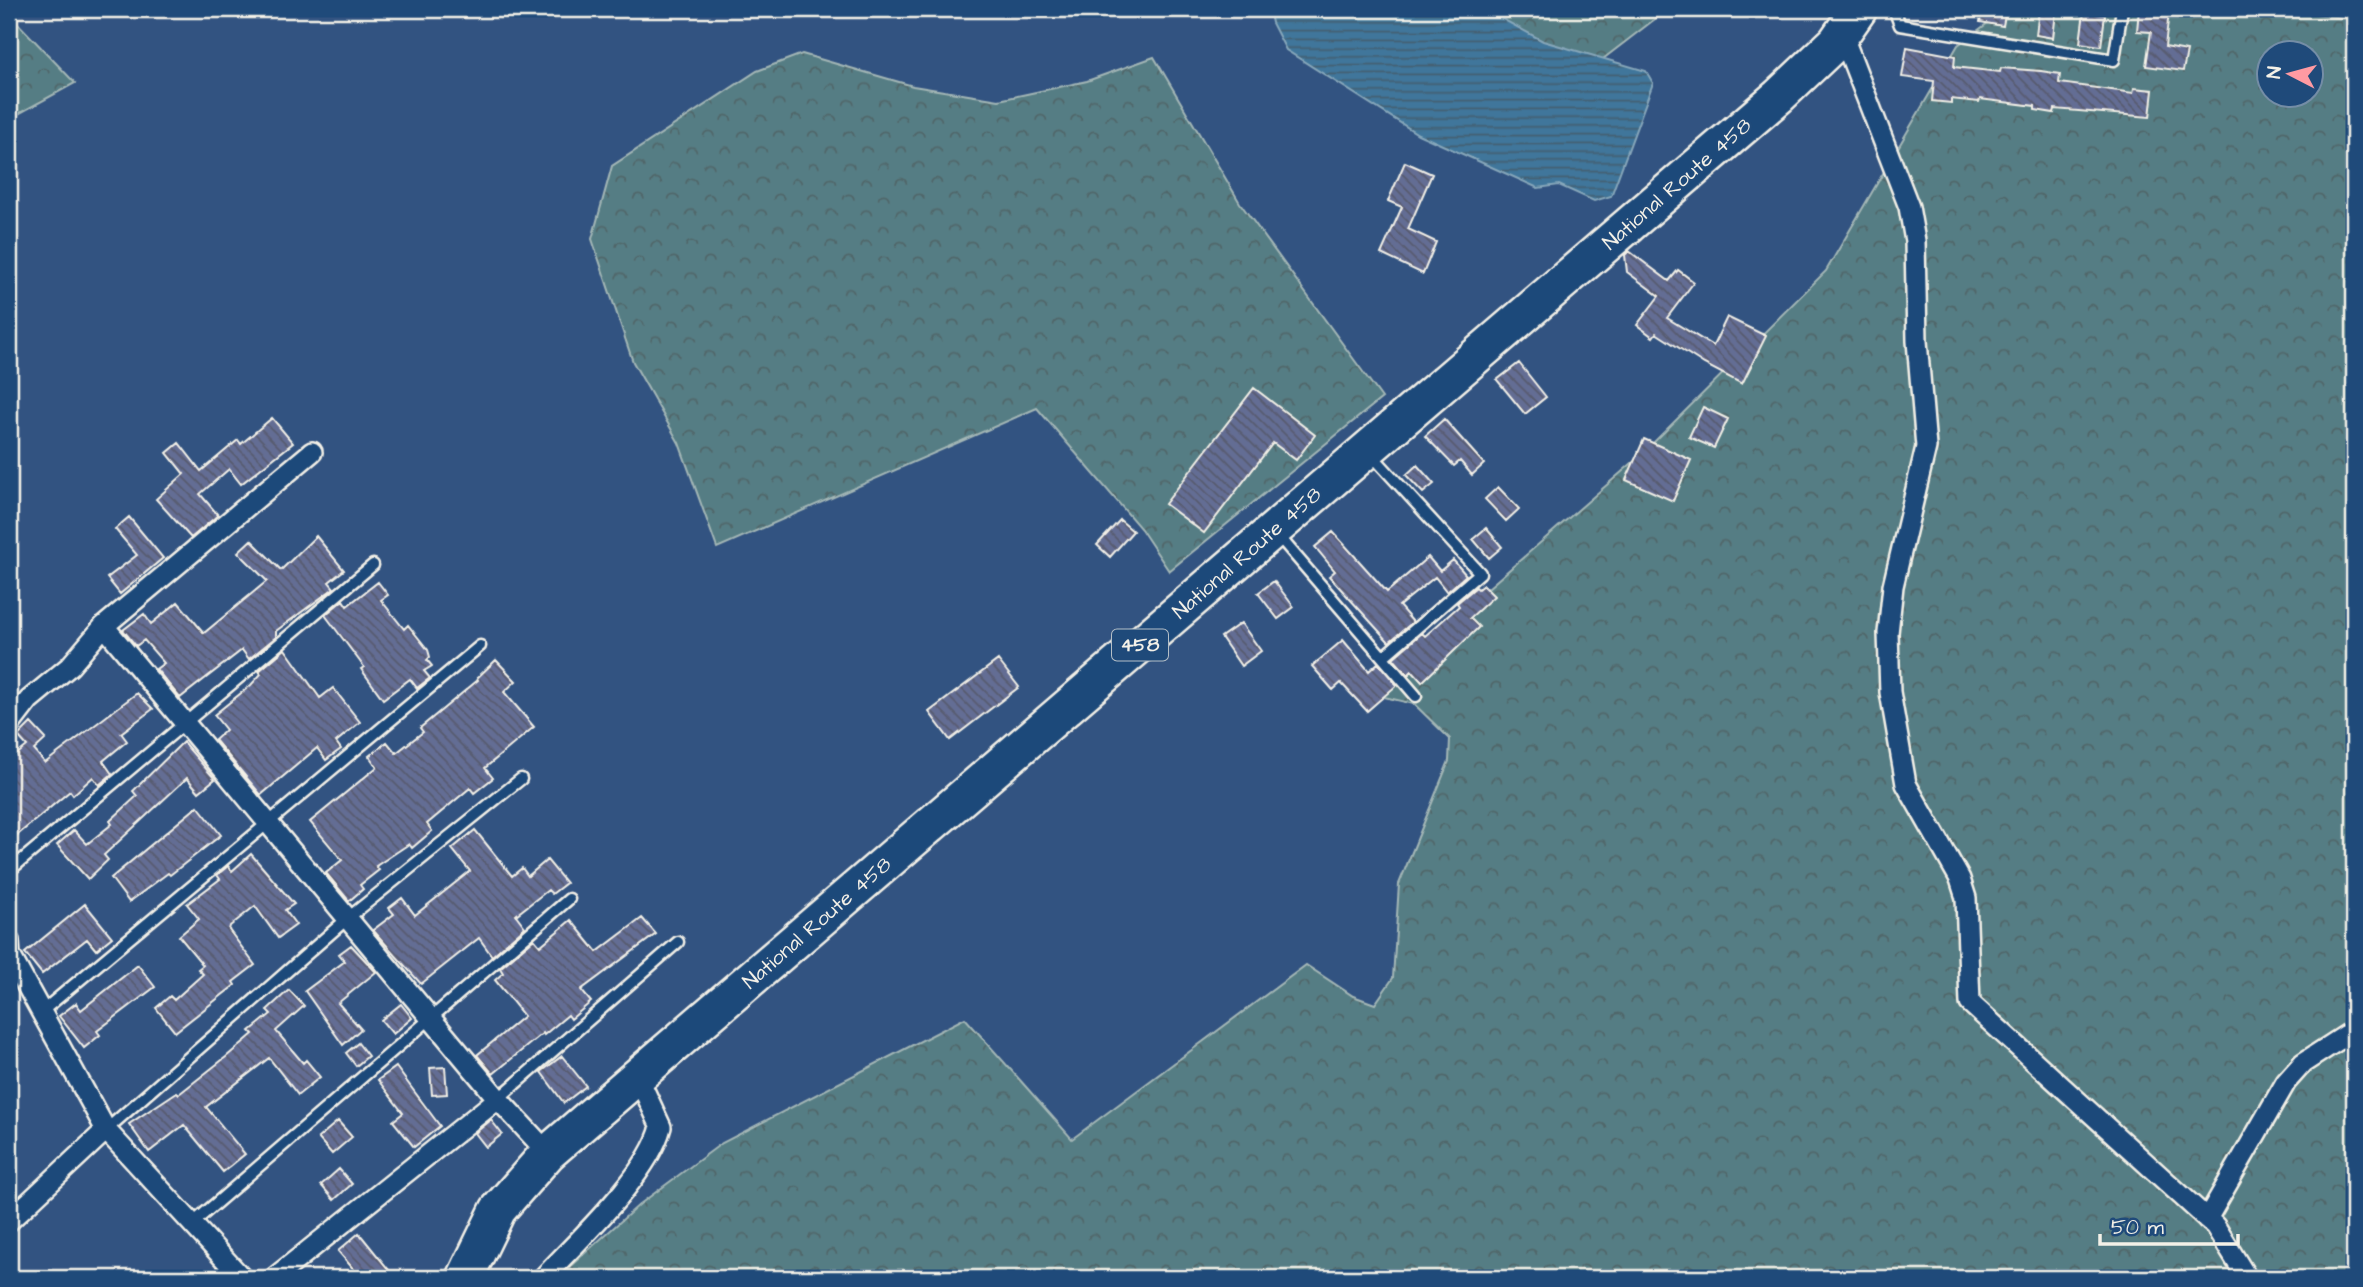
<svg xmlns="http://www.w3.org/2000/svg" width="2363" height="1287" font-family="'Architects Daughter',sans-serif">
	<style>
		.forest { fill: url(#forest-crowns); stroke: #a4b7b6; stroke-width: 2; fill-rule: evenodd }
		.water { fill: url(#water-rules); stroke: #87a7ba; stroke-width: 2 }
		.building { fill: url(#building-back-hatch); stroke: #f4f1e8; stroke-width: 2 }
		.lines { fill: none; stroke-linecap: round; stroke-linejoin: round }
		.lane-casing { stroke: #f4f1e8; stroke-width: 15 }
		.street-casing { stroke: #f4f1e8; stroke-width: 24 }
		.highway-casing { stroke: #f4f1e8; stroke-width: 40 }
		.lane { stroke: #1f4a7a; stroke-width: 10 }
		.street { stroke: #1f4a7a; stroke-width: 19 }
		.highway { stroke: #1f4a7a; stroke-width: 35 }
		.labels { text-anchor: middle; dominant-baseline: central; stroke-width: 5; stroke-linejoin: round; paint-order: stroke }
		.shield { fill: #1f4a7a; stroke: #b4bfc7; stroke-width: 2 }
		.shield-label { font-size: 19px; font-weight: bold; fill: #f4f1e8 }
		.street-label { font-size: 21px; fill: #f4f1e8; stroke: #1f4a7a }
	</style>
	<defs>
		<pattern id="forest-crowns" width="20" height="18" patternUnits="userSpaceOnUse" patternTransform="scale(1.75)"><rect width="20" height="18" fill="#557d84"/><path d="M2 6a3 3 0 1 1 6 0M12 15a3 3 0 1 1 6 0" fill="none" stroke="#506568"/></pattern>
		<pattern id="water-rules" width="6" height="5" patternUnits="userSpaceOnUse" patternTransform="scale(1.75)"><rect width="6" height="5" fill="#3f769b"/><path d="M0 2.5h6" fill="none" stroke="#445f70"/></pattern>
		<pattern id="building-back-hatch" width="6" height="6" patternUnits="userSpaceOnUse" patternTransform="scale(1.75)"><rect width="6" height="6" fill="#646d94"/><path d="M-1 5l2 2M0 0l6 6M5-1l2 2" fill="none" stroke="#565a6d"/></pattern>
	</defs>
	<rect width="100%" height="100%" fill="#325381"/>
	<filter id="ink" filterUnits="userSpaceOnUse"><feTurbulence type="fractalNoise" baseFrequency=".0143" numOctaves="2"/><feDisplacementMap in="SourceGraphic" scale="14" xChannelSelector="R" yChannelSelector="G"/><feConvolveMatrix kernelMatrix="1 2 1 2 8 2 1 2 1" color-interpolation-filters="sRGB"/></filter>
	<g filter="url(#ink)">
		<path class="forest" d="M1316 9H1668L1508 132Z
			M2007 9H2282L2343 18 2354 14V1278H557L640 1204 722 1143 965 1018 1072 1139 1306 965 1353 996 1375 1004 1393 978 1399 884 1449 761 1450 739 1414 704 1367 693 1639 457 1826 271 1958 45ZM2268 52H2310V94H2268Z
			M9 14 75 83 9 119Z
			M802 54 913 86 999 100 1087 81 1154 57 1240 203 1382 398 1169 571 1141 529 1037 408 717 548 679 443 633 362 592 239 612 166 757 71Z"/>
		<path class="water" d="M1269 9H1484L1543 41 1646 71 1653 83 1611 196 1594 201 1559 185 1538 188 1418 134 1286 50 1272 23Z"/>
		<path class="building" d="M1982 9H2006L2003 26 1980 22Z
			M2139 9 2169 12 2165 47 2187 51 2183 71 2146 66 2151 32 2137 31Z
			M2039 10 2056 12 2053 38 2036 35Z
			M2084 12 2105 15 2101 46 2080 43Z
			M1907 47 1955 56 1954 67 2000 72 2001 68 2041 71 2060 74 2059 83 2133 93 2134 88 2153 90 2150 117 2055 109 2054 113 2035 110V106L1980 99 1979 102 1951 99V103L1932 101 1934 81 1902 77Z
			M1405 162 1432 174 1408 229 1436 242 1423 274 1381 254 1402 207 1388 201Z
			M1629 251 1669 281 1678 270 1694 282 1667 318 1713 346 1727 317 1766 336 1742 384 1704 364 1656 333 1653 337 1637 325 1659 296 1627 272 1625 255Z
			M1519 363 1546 397 1525 414 1497 380Z
			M1254 388 1315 435 1296 460 1273 443 1204 533 1165 504Z
			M1703 407 1728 419 1714 448 1689 437Z
			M272 418 293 443 241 484 229 469 200 494 218 515 191 538 156 499 184 474 167 453 179 443 201 471 238 440 241 444Z
			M1444 419 1484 464 1472 475 1460 461 1454 466 1425 436Z
			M1644 439 1691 460 1673 501 1626 480Z
			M1417 465 1434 484 1423 493 1406 475Z
			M1498 487 1519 509 1506 521 1485 499Z
			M129 517 163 558 120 594 107 578 137 555 115 529Z
			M1120 520 1133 531 1110 557 1097 545Z
			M1486 528 1502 547 1489 558 1473 539Z
			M1333 532 1387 592 1428 557 1440 571 1453 560 1466 575 1447 592 1435 577 1399 606 1413 622 1389 642 1329 576 1335 571 1315 547Z
			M316 536 344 570 329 582 334 588 276 631V637L249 659 242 650 180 698 156 669 164 663 144 640 136 646 123 630 144 614 151 624 178 602 204 633 267 581 238 552 251 540 281 570Z
			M1274 581 1294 607 1278 619 1258 593Z
			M378 582 388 595 381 600 404 629 408 625 428 650 430 657 427 660 432 666 424 671 430 678 417 688 410 679 383 699 361 669 364 667 325 615 343 600 347 606Z
			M1483 585 1494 596 1470 618 1479 627 1422 682 1412 671 1408 675 1393 658 1422 633 1425 636 1459 606 1457 603 1476 587 1478 589Z
			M1241 623 1261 651 1241 666 1221 637Z
			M1343 640 1369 671 1378 663 1397 685 1367 711 1341 683 1333 690 1312 666Z
			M285 649 320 698 333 688 360 722 336 742 341 749 326 760 317 748 261 795 215 740 226 730 214 715 251 685 261 674 259 671Z
			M496 660 516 681 504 692 534 727 485 768 493 778 474 793 470 788 427 824 432 831 412 848 409 844 376 866 379 870 360 885 363 889 349 901 326 873 342 860 310 822 377 767 369 756 387 742 396 753 423 732 420 728 478 680 477 678Z
			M998 660 1019 687 950 740 929 712Z
			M137 693 153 709 121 733 127 741 103 761 112 774 99 785 93 777 73 795 70 791 9 842V761L27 746 18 736 31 723 46 739 34 750 45 763Z
			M183 742 215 779 199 792 187 778 104 855 108 860 88 879 57 845 74 830 87 844 112 824 110 821 137 796 133 791Z
			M198 806 221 835 170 875 168 873 129 902 111 878Z
			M475 830 512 876 522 868 528 876 547 860 566 883 552 894 548 890 516 915 525 927 492 956 479 938 421 984 373 930 394 914 389 908 402 898 415 915 470 871 452 849Z
			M251 854 294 904 285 910 296 925 278 938 255 906 230 926 229 930 255 965 233 982 235 985 175 1032 156 1008 170 996 174 1000 203 974 198 969 203 965 179 936 199 919 187 904 220 879 217 875 228 866 232 871Z
			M85 904 112 937 96 950 87 939 42 974 25 953Z
			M642 918 656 934 581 990 591 1002 571 1019 568 1015 544 1035 543 1033 493 1074 477 1055 524 1016 495 980 503 973 500 968 534 939 540 946 571 920 597 952Z
			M351 945 376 972 338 1003 361 1029 343 1045 305 991 345 961 339 954Z
			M138 965 155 987 97 1031 100 1035 84 1048 59 1016 76 1003 81 1010Z
			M289 990 304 1006 276 1031 303 1063 306 1060 320 1077 298 1095 269 1058 206 1107 245 1154 223 1172 184 1125 149 1152 129 1124 177 1092 179 1094 226 1057 253 1034 250 1031 271 1014 267 1010Z
			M401 1004 412 1018 393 1034 381 1020Z
			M358 1043 368 1056 356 1066 346 1053Z
			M562 1056 586 1086 564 1103 541 1072Z
			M396 1067 440 1126 414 1147 393 1121 403 1113 378 1080Z
			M445 1067 447 1094 432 1095 430 1068Z
			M491 1120 502 1134 486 1147 475 1133Z
			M338 1121 352 1137 332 1154 318 1138Z
			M339 1169 352 1184 334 1200 321 1185Z
			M359 1233 389 1270 379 1278H361L338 1251Z"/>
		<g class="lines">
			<g class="lane-casing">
				<path id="lane" d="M1894 9 1900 25 2114 60 2122 9
					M1371 454 1480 573 1383 657
					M1276 533 1416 696
					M9 871 373 565
					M40 1013 480 646
					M498 1099 678 942
					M106 1130 348 918 521 779
					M192 1224 569 899"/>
			</g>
			<g class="street-casing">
				<path id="street" d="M1842 34 1909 207 1915 241 1917 341 1926 447 1893 586 1888 633 1890 692 1906 784 1960 879 1966 898 1970 1003 2215 1226 2247 1278
					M104 626 498 1099 548 1153
					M9 726 29 700 70 666 104 626 312 452
					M9 941 10 955 106 1130 242 1278
					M2207 1219 2286 1082 2303 1063 2354 1030
					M9 1221 106 1130
					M274 1278 498 1099
					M543 1278C578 1240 648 1176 661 1127L638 1077"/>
			</g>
			<g class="highway-casing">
				<path id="highway" d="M465 1278 498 1210 548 1153 1779 96 1836 42 1859 9"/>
			</g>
			<use href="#lane" class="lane"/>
			<use href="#street" class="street"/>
			<use href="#highway" class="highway"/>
		</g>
	</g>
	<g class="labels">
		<rect class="shield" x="1112" y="629.5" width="56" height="31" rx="5"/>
		<g class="shield-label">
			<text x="1140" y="645">458</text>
		</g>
		<g class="street-label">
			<text transform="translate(1677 184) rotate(-41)">National Route 458</text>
			<text transform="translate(1247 553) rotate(-41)">National Route 458</text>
			<text transform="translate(817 923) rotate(-41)">National Route 458</text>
		</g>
	</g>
	<rect width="2363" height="1287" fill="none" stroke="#1f4a7a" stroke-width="35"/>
	<rect x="18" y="18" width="2328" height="1252" fill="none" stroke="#f4f1e8" stroke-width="2.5" filter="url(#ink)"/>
	<g transform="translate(2290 74) rotate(276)"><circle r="33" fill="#1f4a7a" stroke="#748da6" stroke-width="2"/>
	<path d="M0-5L12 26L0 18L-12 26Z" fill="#ff9aa2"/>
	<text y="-10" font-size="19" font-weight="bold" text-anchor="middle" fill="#f4f1e8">N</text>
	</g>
	<path d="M2100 1234v10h138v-10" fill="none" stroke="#f4f1e8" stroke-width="3.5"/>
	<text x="2111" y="1234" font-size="21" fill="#f4f1e8" stroke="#1f4a7a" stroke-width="5" paint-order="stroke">50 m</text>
</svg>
